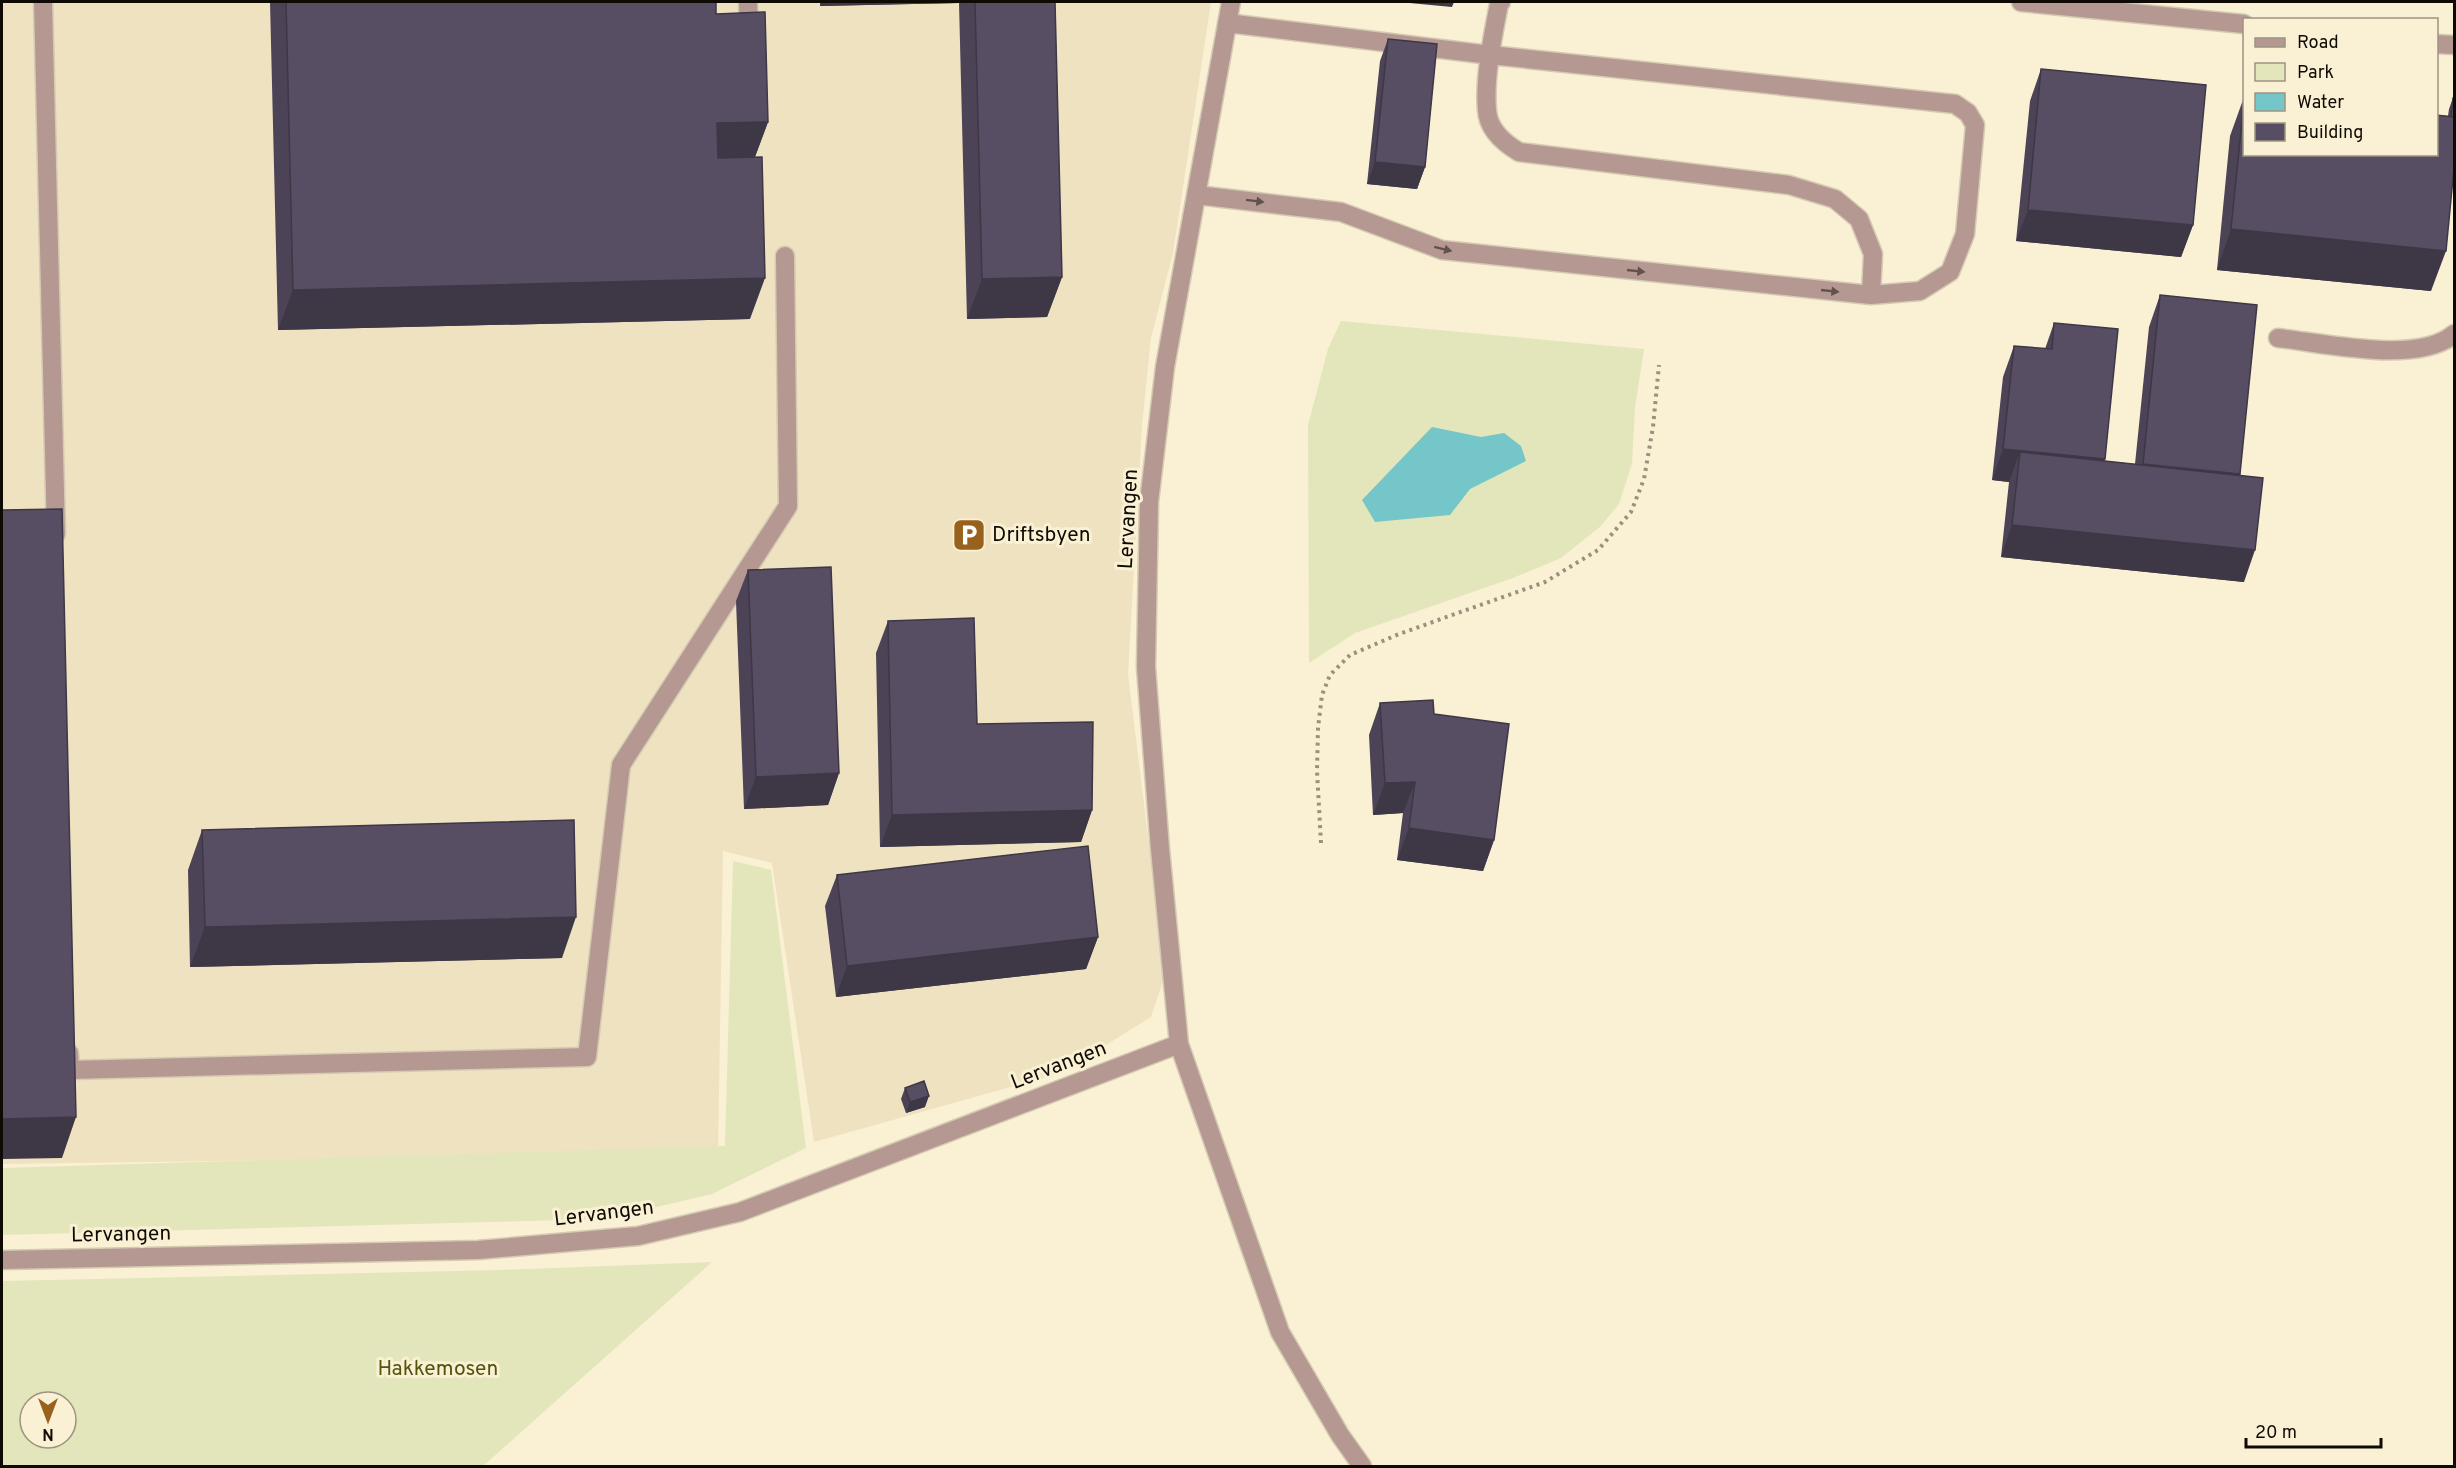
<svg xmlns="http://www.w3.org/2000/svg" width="2456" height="1468" font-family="Overpass,sans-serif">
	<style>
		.built { fill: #efe2c0 }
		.green { fill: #e3e6bb; fill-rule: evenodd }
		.water { fill: #74c6c8 }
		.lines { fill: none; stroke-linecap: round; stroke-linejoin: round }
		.minor-casing { stroke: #d4cbb3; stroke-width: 21 }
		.path { stroke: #99917e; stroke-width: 4; stroke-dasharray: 3 4.5; stroke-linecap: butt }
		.minor { stroke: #b59892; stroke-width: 18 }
		.wall { fill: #4c4356 }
		.shaded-wall { fill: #3e3746 }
		.building { fill: #584e64; stroke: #3e3746; stroke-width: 1.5 }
		.oneway { fill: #62524b }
		.labels { text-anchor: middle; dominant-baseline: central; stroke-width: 6; stroke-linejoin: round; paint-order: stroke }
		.street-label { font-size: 21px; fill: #0f0b04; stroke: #faf0d4 }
		.poi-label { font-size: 21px; fill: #0f0b04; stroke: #faf0d4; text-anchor: start }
		.park-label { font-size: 21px; fill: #52540e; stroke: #faf0d4 }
	</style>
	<rect width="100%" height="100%" fill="#faf0d4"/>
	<path class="built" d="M2 2H1211L1173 253 1151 338 1142 425 1128 674 1165 975 1151 1017 1061 1073 814 1142 772 863 723 851 718 1154 2 1164Z"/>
	<path class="green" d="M1341 321 1644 349 1635 408 1632 464 1619 504 1601 526 1561 558 1513 578 1355 633 1309 663 1308 425 1328 349Z
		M733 861 771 870 806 1148 712 1194 606 1219 2 1235V1168L725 1146Z
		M712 1262 483 1466H2V1281L500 1270ZM30 1402H66V1438H30Z"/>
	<path class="water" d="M1432 427 1481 437 1504 433 1521 446 1526 461 1470 489 1450 515 1375 522 1362 500Z"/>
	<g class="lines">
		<g class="minor-casing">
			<path id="minor" d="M43 2 56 534
				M748 2 749 32
				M1231 2 1165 367 1149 502 1146 667 1160 849 1179 1044 1280 1332 1340 1435 1362 1466
				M1501 2 1499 4C1493 35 1484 78 1487 110 1488 129 1504 143 1519 152L1789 185 1835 199 1859 219 1873 254 1871 295
				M2021 2 2244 24
				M2436 44 2454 45
				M1197 195 1341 212 1442 250 1871 295 1920 291 1950 272 1965 234 1975 125 1968 113 1955 104 1490 55 1227 23
				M2278 338C2324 343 2418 365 2454 334
				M69 1053 70 1070 587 1057 621 765 788 506 785 256
				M2 1260 478 1250 638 1236 740 1212 1179 1044"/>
		</g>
		<path class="path" d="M1321 843 1317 771 1318 728 1322 695 1330 675 1350 655 1399 634 1545 582 1598 550 1631 512 1644 479 1653 427 1659 365"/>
		<use href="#minor" class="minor"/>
	</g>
	<path class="wall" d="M270 2H716V14L768 122 755 157 750 319 278 330Z
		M820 2H1055L1062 277 1047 317 967 319 959 3 820 6Z
		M1388 39 1425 167 1417 189 1367 184 1380 61Z
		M2041 69 2193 225 2181 257 2016 241 2030 101Z
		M2244 97 2448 116 2449 109 2453 98 2431 291 2217 270 2230 136Z
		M2160 295 2240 474 2244 582 2001 557 2009 482 1992 480 2003 377 2014 346 2045 349 2054 323 2105 459 2104 461 2135 464 2149 327Z
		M748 570 839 773 828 805 744 809 736 601Z
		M888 621 977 724 1092 810 1081 842 880 847 876 653Z
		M1380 703 1434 714 1494 840 1483 871 1397 860 1403 813 1373 815 1369 735Z
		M202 830 562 958 190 967 188 870Z
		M837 875 1098 937 1086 969 836 997 825 906Z
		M905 1088 925 1107 906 1113 901 1099Z"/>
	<path class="shaded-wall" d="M822 2H960L959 3 820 6Z
		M1399 2H1454L1452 7Z
		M768 122 753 162 702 164 717 123Z
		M1375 162 1425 167 1417 189 1367 184Z
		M2028 210 2193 225 2181 257 2016 241Z
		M2231 229 2446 251 2431 291 2217 270Z
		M1062 277 1047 317 967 319 982 279Z
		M765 278 750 319 278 330 293 290Z
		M2003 449 2105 459 2093 491 2020 452 2009 482 1992 480Z
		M2143 464 2240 474 2229 506 2132 495Z
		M2012 525 2255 550 2244 582 2001 557Z
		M839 773 828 805 744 809 756 777Z
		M1415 782 1403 813 1373 815 1385 783Z
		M1092 810 1081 842 880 847 892 815Z
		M1409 828 1494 840 1483 871 1397 860Z
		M576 917 562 958 190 967 205 927Z
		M1098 937 1086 969 836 997 847 966Z
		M929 1096 925 1107 906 1113 910 1102Z
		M76 1117 62 1158 2 1159V1119Z"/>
	<path class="building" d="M286 2H716V14L765 12 768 122 717 123 718 158 762 157 765 278 293 290Z
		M975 2H1055L1062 277 982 279Z
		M1388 39 1437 44 1425 167 1375 162Z
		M2041 69 2206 85 2193 225 2028 210Z
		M2453 98H2454V117H2451Z
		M2244 101V154H2436V115L2454 117V168L2446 251 2231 229Z
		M2160 295 2257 305 2240 474 2143 464Z
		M2054 323 2118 329 2105 459 2003 449 2014 346 2052 349Z
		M2020 452 2263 478 2255 550 2012 525Z
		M62 509 76 1117 2 1119V510Z
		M831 567 839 773 756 777 748 570Z
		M974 618 977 724 1093 722 1092 810 892 815 888 621Z
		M1433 700 1434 714 1509 724 1494 840 1409 828 1415 782 1385 783 1380 703Z
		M574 820 576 917 205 927 202 830Z
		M1088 846 1098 937 847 966 837 875Z
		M924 1081 929 1096 910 1102 905 1088Z"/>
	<defs><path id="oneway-solid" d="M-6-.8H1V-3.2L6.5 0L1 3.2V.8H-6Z" transform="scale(1.5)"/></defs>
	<g class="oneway">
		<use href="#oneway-solid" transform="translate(1255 201) rotate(7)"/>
		<use href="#oneway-solid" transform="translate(1443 249) rotate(14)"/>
		<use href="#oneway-solid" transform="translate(1636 271) rotate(6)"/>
		<use href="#oneway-solid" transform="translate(1830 291) rotate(6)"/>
	</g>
	<defs>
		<g id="parking-square" transform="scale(1.725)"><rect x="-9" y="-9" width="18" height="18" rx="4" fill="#99621c" stroke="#faf0d4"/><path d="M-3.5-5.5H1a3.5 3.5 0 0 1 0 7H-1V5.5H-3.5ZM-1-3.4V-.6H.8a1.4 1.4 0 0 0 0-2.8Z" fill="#fff"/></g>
	</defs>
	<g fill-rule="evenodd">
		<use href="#parking-square" x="969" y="535"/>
	</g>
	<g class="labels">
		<g class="street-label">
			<text transform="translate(1129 519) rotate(-87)">Lervangen</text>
			<text transform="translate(1059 1066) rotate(-21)">Lervangen</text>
			<text transform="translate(604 1214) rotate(-7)">Lervangen</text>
			<text transform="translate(121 1235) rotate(-1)">Lervangen</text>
		</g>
		<g class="poi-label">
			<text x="992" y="535">Driftsbyen</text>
		</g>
		<g class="park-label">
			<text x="438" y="1369">Hakkemosen</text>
		</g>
	</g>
	<rect width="2456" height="1468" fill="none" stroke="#0f0b04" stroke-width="6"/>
	<rect x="2243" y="18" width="195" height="138" fill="#faf0d4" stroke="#9c9481" stroke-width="1.5"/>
	<rect x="2255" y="38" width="30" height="9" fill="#b59892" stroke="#9c9481" stroke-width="1.5"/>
	<text x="2297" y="48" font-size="18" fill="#0f0b04">Road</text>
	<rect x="2255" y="63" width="30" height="18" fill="#e3e6bb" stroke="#9c9481" stroke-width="1.5"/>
	<text x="2297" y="78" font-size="18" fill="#0f0b04">Park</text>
	<rect x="2255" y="93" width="30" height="18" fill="#74c6c8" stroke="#9c9481" stroke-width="1.5"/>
	<text x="2297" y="108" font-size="18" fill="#0f0b04">Water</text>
	<rect x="2255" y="123" width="30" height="18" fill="#584e64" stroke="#9c9481" stroke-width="1.5"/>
	<text x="2297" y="138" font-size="18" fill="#0f0b04">Building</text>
	<g transform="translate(48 1420) rotate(180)"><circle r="28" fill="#faf0d4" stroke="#9c9481" stroke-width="1.5"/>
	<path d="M0-4.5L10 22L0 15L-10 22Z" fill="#99621c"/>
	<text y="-9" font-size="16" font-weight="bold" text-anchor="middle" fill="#0f0b04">N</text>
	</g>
	<path d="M2246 1438v9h135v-9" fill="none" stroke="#0f0b04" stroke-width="3"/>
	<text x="2255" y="1438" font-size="18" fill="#0f0b04" stroke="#faf0d4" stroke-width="4.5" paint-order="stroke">20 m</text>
</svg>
